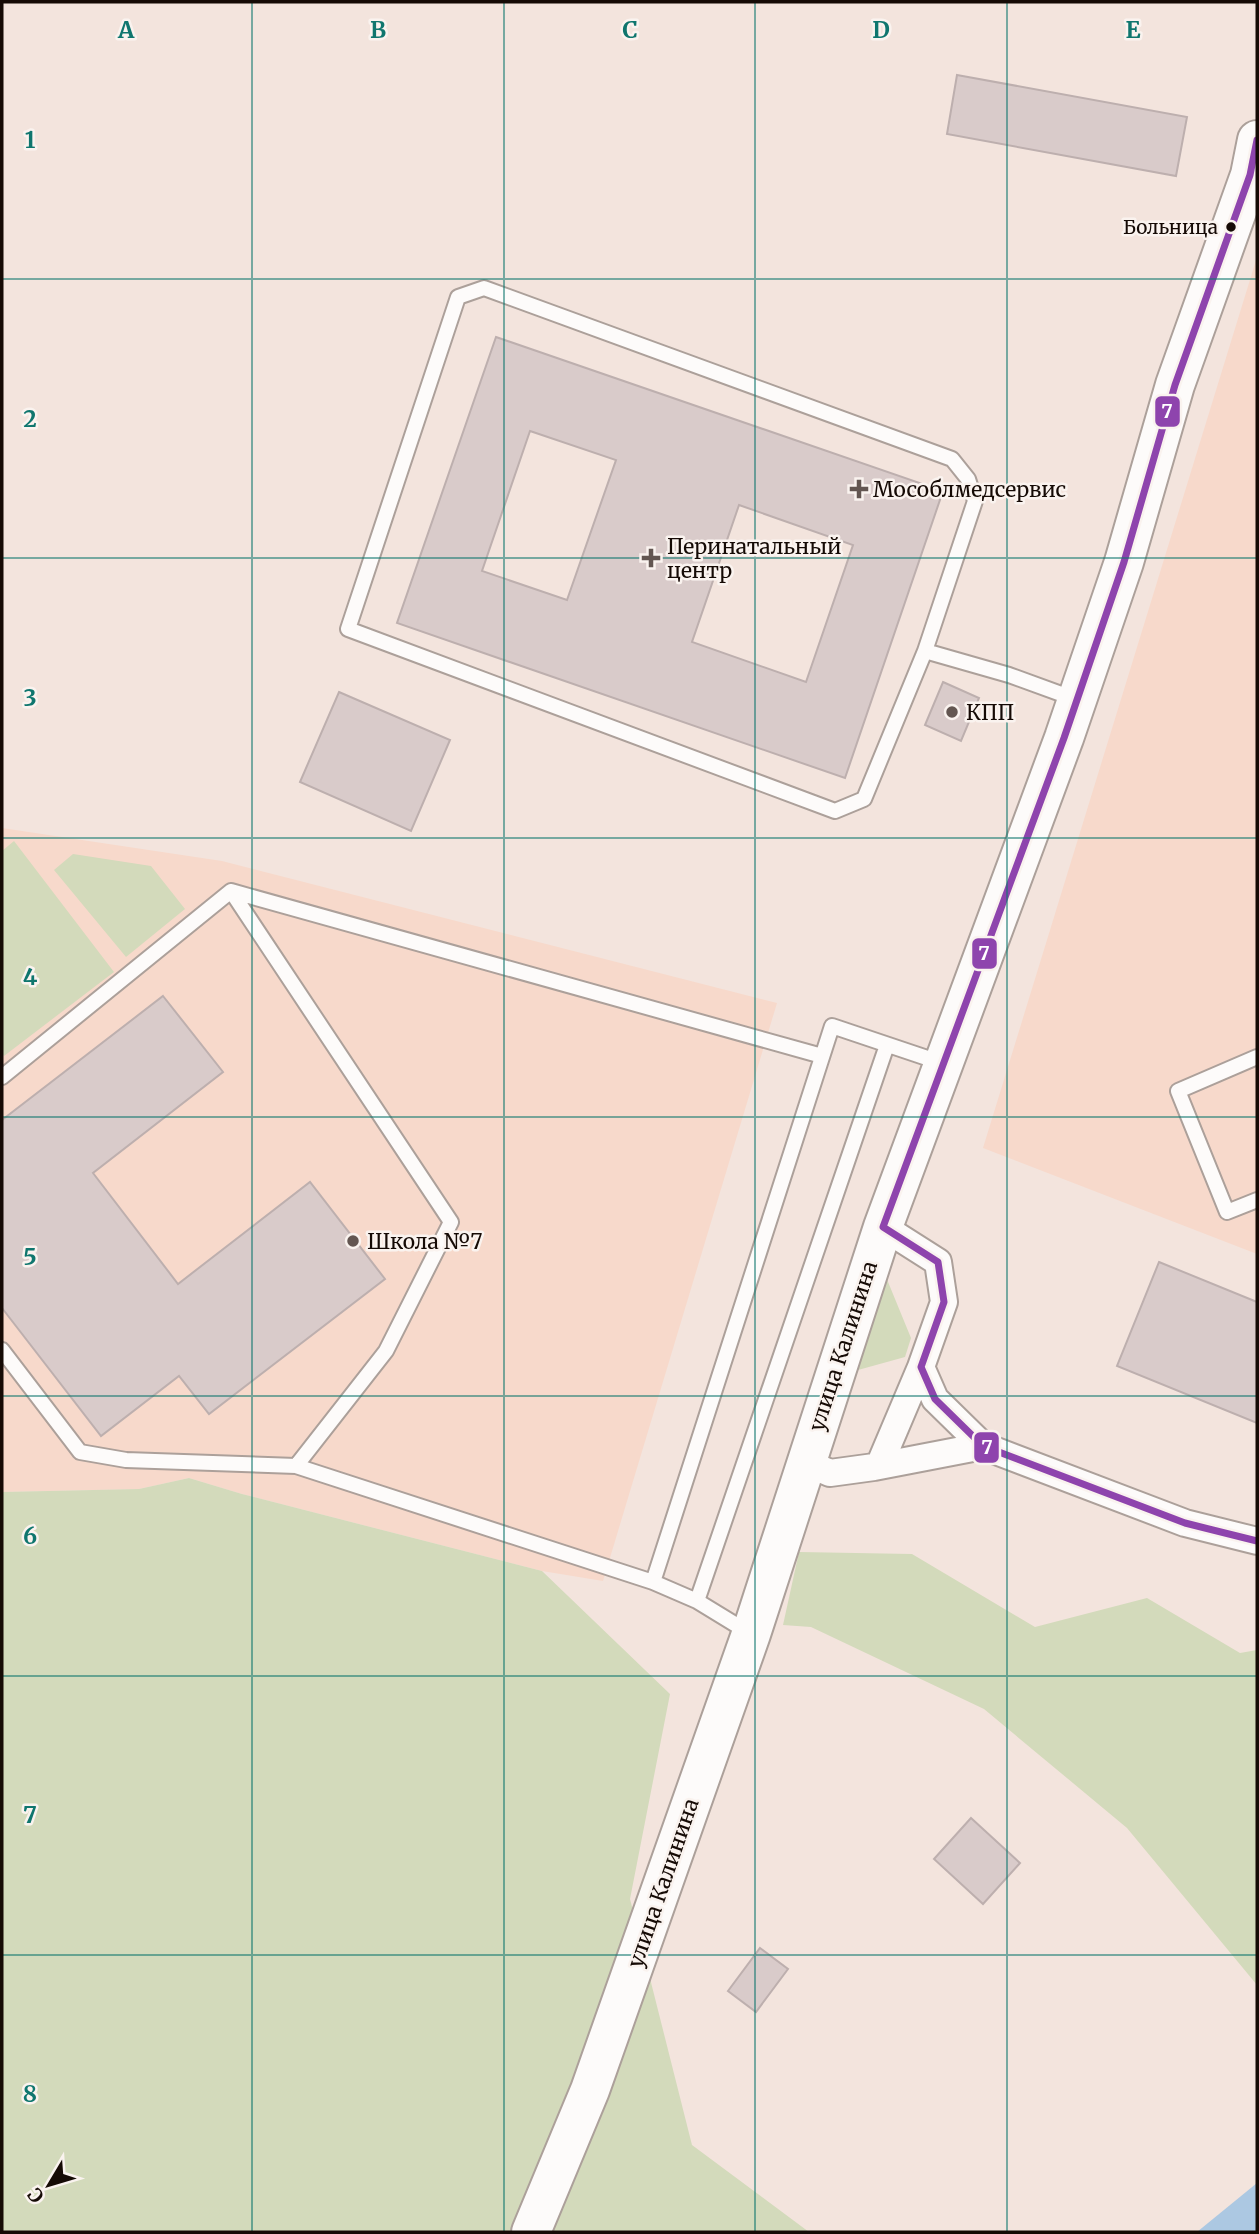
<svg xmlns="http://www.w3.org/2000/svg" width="1259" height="2234" font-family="Merriweather,serif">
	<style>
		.built { fill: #f7d9cb }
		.green { fill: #d3dabb }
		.water { fill: #acc8e2 }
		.building { fill: #d9cbca; stroke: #bdafae; stroke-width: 2; fill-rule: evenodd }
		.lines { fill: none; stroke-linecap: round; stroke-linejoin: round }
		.lane-casing { stroke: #aca09a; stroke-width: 18 }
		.street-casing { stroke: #aca09a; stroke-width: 30 }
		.secondary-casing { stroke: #aca09a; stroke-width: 42 }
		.lane { stroke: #fdfbfa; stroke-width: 14 }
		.street { stroke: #fdfbfa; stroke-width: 26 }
		.secondary { stroke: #fdfbfa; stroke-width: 38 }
		.bus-1-casing { stroke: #faf3ef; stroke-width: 12 }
		.bus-1 { stroke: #8e44ad; stroke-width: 7 }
		.grid { fill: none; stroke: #0f766e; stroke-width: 2; stroke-opacity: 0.55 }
		.bus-dot { fill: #150a05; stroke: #faf3ef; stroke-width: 2.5 }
		.poi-dot { fill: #635651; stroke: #faf3ef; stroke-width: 2.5 }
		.labels { text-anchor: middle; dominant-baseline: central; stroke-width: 5; stroke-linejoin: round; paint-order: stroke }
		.bus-label { font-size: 19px; fill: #150a05; stroke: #faf3ef; text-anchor: end }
		.poi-label { font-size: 21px; fill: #150a05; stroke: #faf3ef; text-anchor: start }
		.street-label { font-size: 21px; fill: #150a05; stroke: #faf3ef }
		.grid-label { font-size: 23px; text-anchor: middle; font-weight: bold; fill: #0f766e; stroke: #faf3ef; stroke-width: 5; stroke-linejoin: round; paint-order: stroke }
		.line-badge { stroke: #faf3ef; stroke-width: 2.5 }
		.badge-label { font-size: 19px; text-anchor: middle; font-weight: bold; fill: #fff }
	</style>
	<rect width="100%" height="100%" fill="#f3e4dd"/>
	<path class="built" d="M1257 257V1254L983 1148Z
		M2 828 222 861 777 1003 603 1581 542 1571 242 1494 189 1478 139 1489 2 1492Z"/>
	<path class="green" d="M14 841 114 972 4 1056 2 1053V851Z
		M73 854 151 866 185 909 126 957 54 870Z
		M886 1277 911 1338 905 1357 858 1370 852 1368Z
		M189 1478 242 1494 542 1571 670 1694 630 1899 692 2145 809 2232H2V1492L139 1489Z
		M799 1552 912 1554 1035 1627 1147 1598 1240 1653 1257 1650V1985L1127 1828 984 1709 811 1627 783 1625Z"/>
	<path class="water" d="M1257 2183V2232H1197Z"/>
	<path class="building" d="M957 75 1187 117 1176 176 947 134Z
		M496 337 943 491 845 778 397 623ZM530 431 616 460 567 600 482 571ZM739 505 853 545 806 682 692 642Z
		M943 682 979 698 961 741 925 725Z
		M339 692 450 740 411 831 300 782Z
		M163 996 223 1072 93 1173 178 1284 310 1182 385 1279 209 1414 179 1376 101 1436 2 1308V1120Z
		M1159 1262 1257 1302V1423L1117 1366Z
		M971 1818 1020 1863 983 1904 934 1859Z
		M760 1948 788 1969 756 2012 728 1991Z"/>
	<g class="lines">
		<g class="lane-casing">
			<path id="lane" d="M925 651 864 799 835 811 348 629 458 297 484 288 952 459 968 479 975 501 925 651 1009 675 1075 699
				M231 891 451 1222 386 1351 296 1466
				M1257 1057 1178 1091 1227 1212 1257 1200
				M2 1077 231 891 822 1056
				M2 1350 80 1452 126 1460 296 1466 653 1582 697 1601 751 1634
				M653 1582 832 1026 942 1063
				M697 1601 887 1045"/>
		</g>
		<g class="street-casing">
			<path id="street" d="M883 1227 938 1262 944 1302 921 1367 935 1399 983 1446 1185 1523 1257 1541
				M805 1462 830 1473 874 1467 983 1446
				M879 1466 921 1367"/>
		</g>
		<g class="secondary-casing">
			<path id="secondary" d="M531 2232 590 2090 751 1634 883 1227 1064 738 1124 562 1175 385 1250 175 1257 140"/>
		</g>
		<use href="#lane" class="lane"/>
		<use href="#street" class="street"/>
		<use href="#secondary" class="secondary"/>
		<g class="bus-1-casing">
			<path id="bus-1" d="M1257 140 1250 175 1175 385 1124 562 1064 738 883 1227 938 1262 944 1302 921 1367 935 1399 983 1446 1185 1523 1257 1541"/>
		</g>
		<use href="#bus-1" class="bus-1"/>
	</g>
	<path class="grid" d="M252 2V2232M504 2V2232M755 2V2232M1007 2V2232M2 279H1257M2 558H1257M2 838H1257M2 1117H1257M2 1396H1257M2 1676H1257M2 1955H1257"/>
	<circle class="bus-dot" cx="1231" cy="227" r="6"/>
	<g class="poi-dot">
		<path d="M855.5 478.5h7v7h7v7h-7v7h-7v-7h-7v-7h7z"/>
		<path d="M647.5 547.5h7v7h7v7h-7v7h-7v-7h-7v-7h7z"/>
		<circle cx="952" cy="712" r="7"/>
		<circle cx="353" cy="1241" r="7"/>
	</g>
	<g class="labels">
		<g class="bus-label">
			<text x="1218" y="227">Больница</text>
		</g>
		<g class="poi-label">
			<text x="873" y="489">Мособлмедсервис</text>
			<text x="667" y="546">Перинатальный<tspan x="667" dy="24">центр</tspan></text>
			<text x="966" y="712">КПП</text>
			<text x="367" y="1241">Школа №7</text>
		</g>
		<g class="street-label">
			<text transform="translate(843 1346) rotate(-72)">улица Калинина</text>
			<text transform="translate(663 1883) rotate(-71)">улица Калинина</text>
		</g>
	</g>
	<g class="grid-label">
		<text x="126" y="38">A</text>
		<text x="378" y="38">B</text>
		<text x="630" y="38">C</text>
		<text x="881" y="38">D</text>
		<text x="1133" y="38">E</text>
		<text x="30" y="148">1</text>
		<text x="30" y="427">2</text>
		<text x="30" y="706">3</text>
		<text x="30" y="985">4</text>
		<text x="30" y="1265">5</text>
		<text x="30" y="1544">6</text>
		<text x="30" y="1823">7</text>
		<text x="30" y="2102">8</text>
	</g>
	<g class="line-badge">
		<rect x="1154" y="395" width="27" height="33" rx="7" fill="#8e44ad"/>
		<rect x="971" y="937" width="27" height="33" rx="7" fill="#8e44ad"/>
		<rect x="973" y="1431" width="27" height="33" rx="7" fill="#8e44ad"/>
	</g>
	<g class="badge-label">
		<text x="1167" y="418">7</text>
		<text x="984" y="960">7</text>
		<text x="987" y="1454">7</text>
	</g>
	<rect width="1259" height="2234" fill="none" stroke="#150a05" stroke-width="7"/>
	<g transform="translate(49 2185) rotate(232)" stroke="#faf3ef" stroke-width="5" paint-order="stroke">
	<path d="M0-5L12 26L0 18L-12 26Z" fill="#150a05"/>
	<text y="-10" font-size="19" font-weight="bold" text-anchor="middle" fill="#150a05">С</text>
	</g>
</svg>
